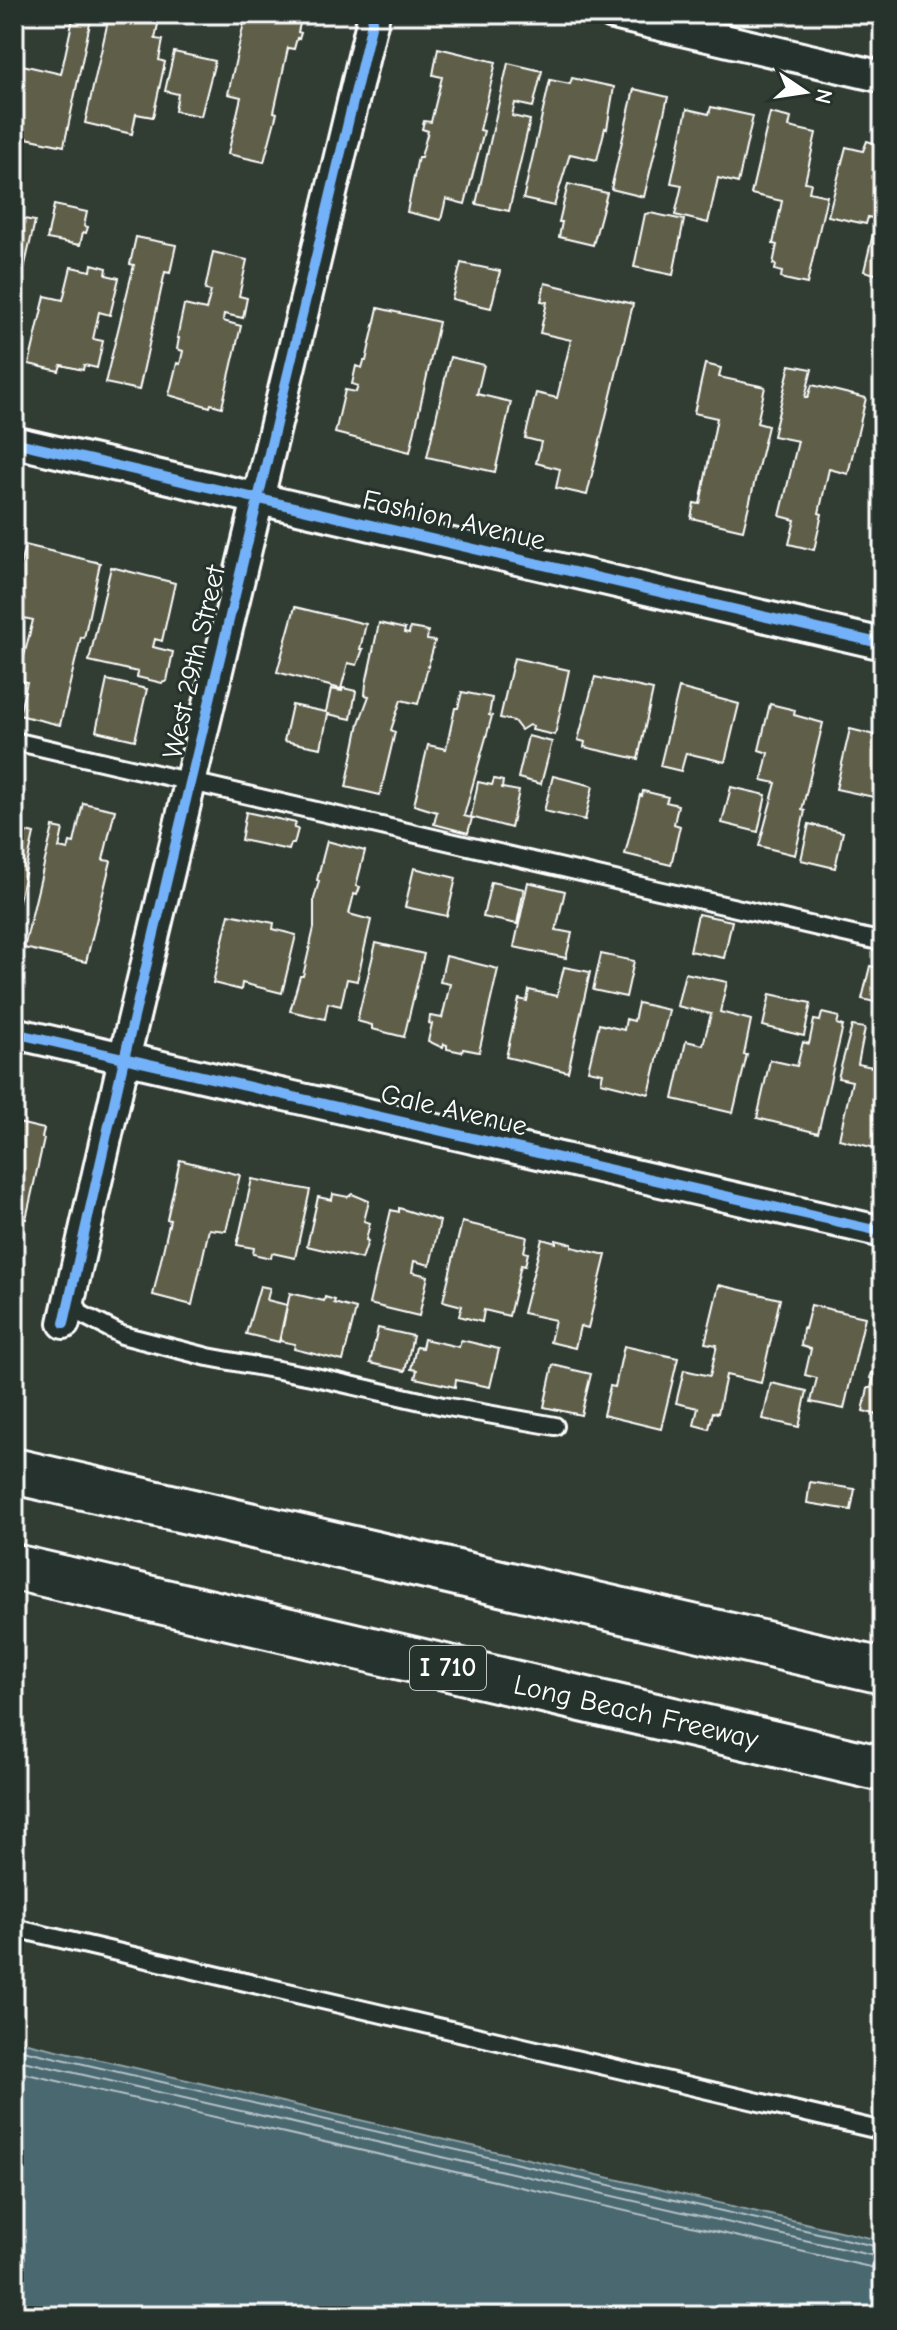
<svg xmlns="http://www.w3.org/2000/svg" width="897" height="2330" font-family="'Comic Neue',sans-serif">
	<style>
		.water { fill: #496770; stroke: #92a4a9; stroke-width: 2 }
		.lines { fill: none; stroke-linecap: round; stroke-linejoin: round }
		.shore { stroke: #b6c2c6; stroke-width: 2 }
		.building { fill: #5e5e4a; stroke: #fff; stroke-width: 2 }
		.service-casing { stroke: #fff; stroke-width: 22 }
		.minor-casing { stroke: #fff; stroke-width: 36 }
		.motorway-casing { stroke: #fff; stroke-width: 50 }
		.service { stroke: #26332d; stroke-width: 16 }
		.minor { stroke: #26332d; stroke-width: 30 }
		.motorway { stroke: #26332d; stroke-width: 44 }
		.cycleway-casing { stroke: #26332d; stroke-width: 15 }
		.cycleway { stroke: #73b2f8; stroke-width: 10 }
		.labels { text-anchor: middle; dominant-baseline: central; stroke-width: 6; stroke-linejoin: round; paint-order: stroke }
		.shield { fill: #26332d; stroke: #bec2c0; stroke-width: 2 }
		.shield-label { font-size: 26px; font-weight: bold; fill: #fff }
		.street-label { font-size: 28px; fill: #fff; stroke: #26332d }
	</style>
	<rect width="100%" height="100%" fill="#313c33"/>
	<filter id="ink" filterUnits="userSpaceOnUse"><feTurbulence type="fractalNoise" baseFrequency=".0125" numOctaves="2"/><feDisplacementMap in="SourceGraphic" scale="16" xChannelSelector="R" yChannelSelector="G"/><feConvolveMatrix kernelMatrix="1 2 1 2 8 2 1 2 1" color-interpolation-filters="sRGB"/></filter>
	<g filter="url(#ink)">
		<path class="water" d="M14 2040 883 2241V2316H14Z"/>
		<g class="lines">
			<path class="shore" d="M14 2048 883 2248
				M14 2059 883 2258
				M14 2071 883 2270"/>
		</g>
		<path class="building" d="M74 14H92L64 146 17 136 14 134V63L61 74Z
			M106 14H160L155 39 163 40 159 60 165 62 153 117 136 114 132 134 85 123 108 21 105 20Z
			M246 14 302 15 298 32 301 33 299 39 297 38 294 49 288 48 274 112 277 113 264 162 228 154 241 97 228 94Z
			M438 48 496 62 480 130 484 131 465 204 446 199 441 220 407 212 418 157H421L428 131 422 129 424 121 431 122 442 77 433 75Z
			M174 52 215 61 201 116 175 111 178 94 165 91Z
			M508 63 542 71 533 107 515 103 512 116 530 120 509 211 476 204Z
			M572 78 614 87 607 129 605 128 597 160 570 154 554 206 523 199 550 80 570 84Z
			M634 89 668 97 644 197 611 189Z
			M711 107 753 116 738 183 718 178 708 223 675 215 682 185 671 183 687 109 709 114Z
			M770 113 791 118 789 127 816 133 805 182 811 183 809 192 827 196 807 284 784 279 781 277 782 272 775 270 776 265 773 264 777 245 773 244 782 201 751 194Z
			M867 141 880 145V155H883L881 220 868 217 866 224 828 216 846 147 863 151Z
			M568 184 607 193 593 245 559 237 562 222H559Z
			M54 205 87 212 84 226 88 227 86 233 83 232 80 245 47 239Z
			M650 213 684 220 673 275 634 267 645 214Z
			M14 217 35 221 14 313Z
			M873 234 883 236V276L864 271Z
			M136 237 176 245 170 273 165 272 139 390 105 383 134 265 130 264Z
			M213 252 247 260 239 296 247 298 243 318 224 314 223 321 241 326 222 407 211 404 210 407 169 395 177 363 180 364 183 351 177 349 179 338H177L184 305 206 310 211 291 205 290Z
			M461 263 500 271 491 308 452 299Z
			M92 264 107 268 106 275 119 278 110 315 99 312 93 339 103 341 97 368 84 365 83 370 61 365 59 371 29 364 45 296 63 300 71 267 91 271Z
			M545 283 633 304 587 495 556 488 560 469 536 463 541 442 525 438 536 393 557 398 571 340 540 333 547 302 541 301Z
			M378 308 439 322 410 452 335 433 345 390 356 392 358 386 352 384 356 366 362 368 364 361H366Z
			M450 357 484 365 477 394 511 402 495 472 427 457Z
			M705 364 721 368 719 377 765 387 757 423 768 426 743 530 691 518 694 503 700 504 717 418 694 413Z
			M790 365 812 369 805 397H808L812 385 866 398 848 474 829 469 819 513 822 514 814 550 789 544 795 520 780 516 798 441 773 436Z
			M25 545 100 563 84 638 81 637 60 725 19 715 27 682 18 680 33 620 14 616V592Z
			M111 567 175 583 162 641 155 639 153 647 173 652 167 681 162 683 137 677 138 672 89 661Z
			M295 607 366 624 360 649H363L357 665 348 663 341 689 277 672Z
			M379 623 405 629 404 633 409 634 410 628 428 631 427 640 435 641 418 704 401 700 391 730 395 732 380 795 346 787 359 723 369 696 365 695 366 684Z
			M514 658 569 670 555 735 532 730 533 726 529 725 521 730 514 721 500 718Z
			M595 677 653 690 638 759 584 747 585 742 578 740Z
			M107 680 147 689 135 740 96 731Z
			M343 688 356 691 351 719 328 714 321 748 284 741 292 705 326 712 331 689 342 691Z
			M679 688 739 704 725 762 686 753 681 771 660 766Z
			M462 692 492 698 489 715 492 716 464 816 472 818 468 833 434 824 437 812 414 805 428 745 446 749 455 708H458Z
			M770 704 795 710 794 715 823 723 802 810 805 811 795 855 759 846 776 783 762 780 768 753 759 750Z
			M850 729 883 737V799L836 789Z
			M528 736 552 742 541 784 518 778Z
			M553 776 593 786 585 820 544 811Z
			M494 779 503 781 502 788 519 791 511 828 471 817 478 782 492 785Z
			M731 787 766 795 758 832 722 823Z
			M643 791 668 797 666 802 678 805 674 824 680 826 671 865 625 854 640 795 642 796Z
			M83 803 115 810 103 860 111 861 86 962 24 948 53 827 63 829 59 848 68 850 70 842 74 843Z
			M246 812 296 823 294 828 298 829 294 844H291L289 850 241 840Z
			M809 824 843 832 835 868 801 860Z
			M14 829 34 834 14 922Z
			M327 841 365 851 356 886 360 887 357 895 354 894 349 914 371 920 357 981 347 979 341 1006 328 1003 325 1019 290 1011 300 976H303L314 928V899L319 881 317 880Z
			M414 868 456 878 447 916 405 907Z
			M491 882 524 889 517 924 483 917Z
			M528 882 565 891 556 930 572 933 566 958 514 947Z
			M881 885H883V927L874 925Z
			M229 914 274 923 273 929 296 935 282 993 242 983 241 990 213 983Z
			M698 914 732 921 724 958 690 951Z
			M376 943 424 954 404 1037 372 1029V1025L357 1021Z
			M601 954 634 961 626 997 593 990Z
			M446 956 498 969 479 1052 463 1049 462 1052 447 1049V1045L444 1044 443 1048 428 1041 432 1024 429 1023 430 1016 442 1018 450 984 440 982Z
			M870 966 883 969V1004L862 999Z
			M564 967 590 972 568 1072 506 1057 519 999 527 1001 529 990 557 996Z
			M685 973 727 982 720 1012 751 1020 744 1055H747L733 1113 673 1099 686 1041 703 1045 711 1014 677 1006Z
			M770 994 811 1003 804 1036 763 1026Z
			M638 1003 669 1010 649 1094 601 1082 603 1073 588 1070 599 1024 624 1030 626 1019 634 1021Z
			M822 1013 839 1017 837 1024 843 1026 818 1133 757 1118 770 1060 797 1066 803 1042 809 1044 814 1020 820 1021Z
			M852 1026 865 1028 858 1064 882 1069 883 1066V1150L839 1139 852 1081 838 1078Z
			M14 1122 44 1129 42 1138 44 1139 26 1219 21 1218 14 1247Z
			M180 1160 240 1175 226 1231 209 1229 192 1305 153 1295 170 1220 167 1219Z
			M252 1179 310 1190 295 1258 272 1253 271 1258 253 1254 254 1248 237 1245Z
			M333 1194 348 1197 352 1194 369 1201 364 1221 370 1223 366 1240 368 1241 362 1259 307 1246 318 1197 332 1200Z
			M399 1208 440 1221 430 1265 414 1261 412 1272 428 1276 419 1316 369 1304 391 1210 399 1212Z
			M462 1222 527 1237 524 1252 528 1253 525 1266 521 1265 509 1316 484 1310 482 1322 459 1316 462 1306 443 1301Z
			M542 1239 556 1243V1240L572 1244V1247L606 1255 588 1328 580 1326 575 1348 550 1342 555 1320 523 1313Z
			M719 1285 780 1299 761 1383 726 1375 718 1413 713 1412 709 1429 694 1425 698 1408 676 1403 684 1370 710 1376 717 1345 705 1343Z
			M260 1286 270 1288 267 1300 287 1305 279 1342 246 1334Z
			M290 1293 324 1301 325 1297 335 1300 334 1303 356 1309 343 1361 294 1349 295 1344 280 1341Z
			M811 1305 865 1317 844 1409 811 1402 817 1378 805 1375 811 1349 801 1346 803 1328 805 1329Z
			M378 1328 413 1336 405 1371 370 1363Z
			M881 1338H883V1407L881 1406 879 1415 863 1411 868 1388H871L873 1379 870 1378 872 1373 875 1374Z
			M424 1339 459 1347 461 1340 499 1349 490 1387 456 1380 455 1387 415 1378 417 1370 411 1369 416 1347 422 1348Z
			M624 1346 678 1358 661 1429 603 1415 610 1386 615 1387Z
			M553 1365 591 1374 581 1415 544 1407Z
			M771 1383 807 1391 799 1427 763 1419Z
			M810 1482 855 1489 851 1510 807 1503Z"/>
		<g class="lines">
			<g class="service-casing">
				<path id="service" d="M14 741 883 942
					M71 1296 81 1314 122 1335 208 1357 311 1376 443 1406 555 1426
					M14 1928 883 2131"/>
			</g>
			<g class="minor-casing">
				<path id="minor" d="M613 14 883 77
					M14 442 883 644
					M14 1033 883 1232
					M64 1323 124 1059 374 14"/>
			</g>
			<g class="motorway-casing">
				<path id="motorway" d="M14 1471 883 1671
					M14 1567 883 1769"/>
			</g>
			<use href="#service" class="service"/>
			<use href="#minor" class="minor"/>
			<use href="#motorway" class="motorway"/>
			<g class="cycleway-casing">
				<path id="cycleway" d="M14 442 883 644
					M14 1033 883 1232
					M64 1323 124 1059 374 14"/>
			</g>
			<use href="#cycleway" class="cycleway"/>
		</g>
	</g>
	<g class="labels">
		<rect class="shield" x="410" y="1646" width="76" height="44" rx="6"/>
		<g class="shield-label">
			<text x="448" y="1668">I 710</text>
		</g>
		<g class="street-label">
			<text transform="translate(454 520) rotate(13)">Fashion Avenue</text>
			<text transform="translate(194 662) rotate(-77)">West 29th Street</text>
			<text transform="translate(454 1110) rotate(13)">Gale Avenue</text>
			<text transform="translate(636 1712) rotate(13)">Long Beach Freeway</text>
		</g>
	</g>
	<rect width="897" height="2330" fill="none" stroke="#26332d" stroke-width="48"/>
	<rect x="24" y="24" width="849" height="2282" fill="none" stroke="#fff" stroke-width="3" filter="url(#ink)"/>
	<g transform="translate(805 92) rotate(103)" stroke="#26332d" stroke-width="6" paint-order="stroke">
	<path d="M0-6L14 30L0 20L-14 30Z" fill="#ffffff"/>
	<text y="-12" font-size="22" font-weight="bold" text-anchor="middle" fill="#ffffff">N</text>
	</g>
</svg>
